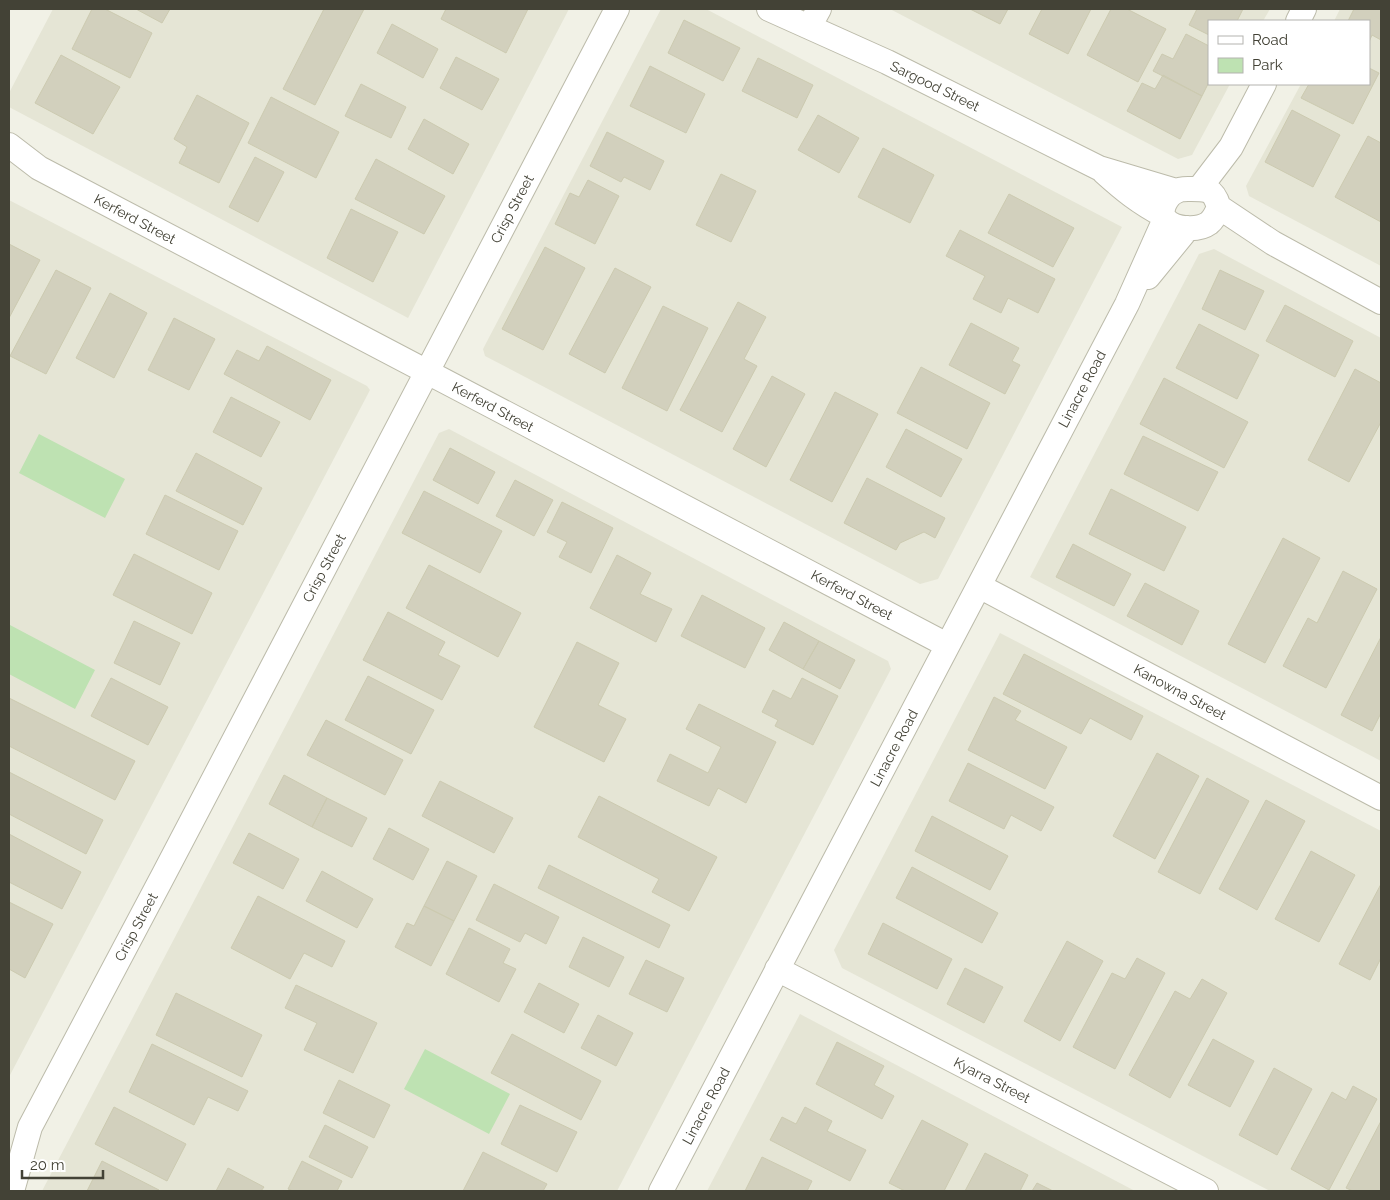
<svg xmlns="http://www.w3.org/2000/svg" width="1390" height="1200" font-family="Raleway,sans-serif">
	<style>
		.residential { fill: #e5e5d5 }
		.green { fill: #bee2b2 }
		.building { fill: #d2d0bd; stroke: #cccab0 }
		.lines { fill: none; stroke-linecap: round; stroke-linejoin: round }
		.street-casing { stroke: #bcbbaa; stroke-width: 26 }
		.street { stroke: #fff; stroke-width: 24 }
		.labels { text-anchor: middle; dominant-baseline: central; stroke-width: 5; stroke-linejoin: round; paint-order: stroke }
		.street-label { font-size: 14px; fill: #434236; stroke: #fff }
	</style>
	<rect width="100%" height="100%" fill="#f1f1e6"/>
	<path class="residential" d="M53 9H569L408 318 9 107V93Z
		M661 9H706L1122 227 938 579 920 584 485 356 483 349Z
		M890 9H1270L1263 21H1209V84H1230L1192 155 1178 159Z
		M1340 9H1381V266L1249 196 1246 186 1301 84H1369V21H1334Z
		M9 200 367 386 370 390 9 1077Z
		M1214 249 1381 338V761L1030 577 1199 254Z
		M449 429 888 661 891 669 617 1191H42L439 433Z
		M1000 633 1381 831V1191H1270L842 968 834 950Z
		M800 1014 1135 1191H707Z"/>
	<path class="green" d="M39 434 125 479 105 518 19 473Z
		M10 625 95 670 75 709 9 674Z
		M425 1049 510 1094 489 1134 404 1089Z"/>
	<path class="building" d="M92 9H105L152 33 130 78 72 49Z
		M136 9H170L162 23Z
		M324 9H364L315 105 283 89Z
		M446 9H528L506 53 441 19Z
		M970 9H1008L1000 24Z
		M1042 9H1091L1068 54 1029 34Z
		M1111 9H1127L1166 29 1138 82 1087 55Z
		M1197 9H1243L1237 21H1209V35L1189 25Z
		M1354 9H1381V40L1372 35 1369 42V21H1348Z
		M684 20 740 48 723 81 668 53Z
		M392 24 438 49 423 78 377 53Z
		M1186 34 1209 46V82L1202 96 1153 71 1162 54 1173 59Z
		M61 55 120 87 93 134 35 103Z
		M456 57 499 79 482 110 440 88Z
		M758 58 813 85 797 118 742 91Z
		M650 66 705 94 686 133 630 106Z
		M1369 68 1379 73 1353 124 1301 98 1309 84H1369Z
		M1163 75 1202 96 1180 139 1127 111 1142 83 1155 89Z
		M361 84 406 107 391 138 345 116Z
		M197 95 249 123 219 183 179 163 187 147 174 139Z
		M271 97 339 132 316 178 248 143Z
		M1292 110 1340 135 1313 187 1265 162Z
		M818 115 859 138 839 173 798 150Z
		M424 119 469 144 453 174 408 149Z
		M607 132 664 161 650 190 624 177 621 182 590 166Z
		M1368 136 1381 143V222L1335 197Z
		M883 148 934 175 910 223 858 197Z
		M255 157 284 172 258 222 229 207Z
		M376 159 445 196 424 234 355 199Z
		M721 174 756 191 731 242 696 225Z
		M588 180 619 196 595 244 555 224 570 193 579 197Z
		M1009 194 1074 228 1053 267 988 233Z
		M351 209 398 232 373 282 327 258Z
		M960 230 1055 279 1038 313 1008 298 1001 313 973 299 985 276 946 256Z
		M9 244 40 260 9 318Z
		M545 247 585 268 543 350 502 329Z
		M615 268 651 287 605 373 569 354Z
		M56 270 91 288 46 374 10 356Z
		M1220 270 1264 291 1245 330 1202 309Z
		M110 293 147 313 114 378 76 358Z
		M738 302 766 317 744 359 757 366 722 432 680 410Z
		M1285 305 1353 341 1335 377 1266 341Z
		M663 306 708 328 667 411 622 388Z
		M174 318 215 339 189 390 148 370Z
		M971 323 1019 348 1012 361 1020 365 1005 394 949 365Z
		M1199 324 1259 355 1237 399 1176 368Z
		M267 346 331 380 310 420 224 374 237 350 259 361Z
		M921 367 990 403 967 449 897 413Z
		M1355 369 1381 383V422L1349 482 1308 460Z
		M772 376 805 394 766 467 733 449Z
		M1164 378 1248 422 1224 468 1140 424Z
		M835 392 878 414 832 502 790 480Z
		M231 397 280 422 261 457 213 432Z
		M906 429 962 459 941 497 886 467Z
		M1143 436 1218 472 1198 511 1124 474Z
		M450 448 495 472 478 504 433 480Z
		M196 453 262 488 243 525 176 491Z
		M867 478 945 518 935 538 924 532 900 543 896 550 844 523Z
		M515 480 553 500 534 536 496 516Z
		M1111 489 1186 527 1164 571 1089 534Z
		M424 491 502 531 480 573 402 533Z
		M165 495 238 531 219 570 146 534Z
		M562 502 613 528 591 573 559 557 567 542 547 532Z
		M1283 538 1320 558 1265 663 1228 644Z
		M1073 544 1131 574 1114 606 1056 577Z
		M134 554 212 593 192 634 113 595Z
		M617 555 651 573 640 594 672 609 656 642 590 608Z
		M429 565 521 613 498 657 406 608Z
		M1343 571 1377 589 1326 688 1283 666 1308 618 1317 623Z
		M1145 583 1199 611 1182 645 1127 616Z
		M702 595 765 628 745 668 681 636Z
		M388 612 445 642 438 655 460 666 442 700 363 660Z
		M134 621 180 643 160 685 114 663Z
		M784 622 819 641 803 669 769 650Z
		M1381 637V713L1372 731 1341 715Z
		M819 641 855 660 840 689 803 669Z
		M577 642 619 663 598 705 626 719 604 762 534 727Z
		M1024 654 1143 716 1131 740 1090 718 1081 734 1003 694Z
		M368 676 434 710 411 754 345 720Z
		M111 678 168 707 148 745 91 716Z
		M802 678 838 696 813 745 775 726 778 720 762 712 773 690 791 699Z
		M994 697 1021 711 1015 720 1067 747 1045 789 968 750Z
		M9 698 135 761 115 800 9 746Z
		M699 704 776 742 746 803 718 788 709 806 657 781 670 754 708 773 721 747 686 729Z
		M326 720 403 760 385 795 307 755Z
		M1157 753 1199 776 1155 859 1113 836Z
		M968 763 1054 807 1041 831 1011 815 1004 829 949 801Z
		M9 772 103 820 86 854 9 814Z
		M284 775 327 798 312 827 269 804Z
		M1207 778 1249 801 1200 894 1158 872Z
		M440 781 513 818 494 853 422 816Z
		M599 796 717 857 689 911 652 892 659 879 578 837Z
		M327 798 367 818 352 847 312 827Z
		M1266 800 1305 821 1257 910 1219 889Z
		M932 816 1008 856 990 890 915 851Z
		M389 828 429 849 413 880 373 859Z
		M249 833 299 859 283 889 233 863Z
		M9 834 81 872 62 909 9 882Z
		M1311 851 1355 875 1319 942 1275 919Z
		M447 861 477 876 454 921 424 906Z
		M549 865 670 925 659 948 538 888Z
		M912 867 998 913 982 943 896 898Z
		M322 871 373 899 357 928 306 901Z
		M494 884 559 917 546 944 525 933 520 942 476 920Z
		M1381 884V958L1370 980 1339 964Z
		M258 896 345 941 332 967 304 953 290 979 231 948Z
		M9 902 53 924 25 978 9 969Z
		M424 906 454 921 431 966 395 947 407 923 414 926Z
		M883 923 952 959 937 989 868 954Z
		M469 928 510 949 503 963 516 969 499 1002 446 974Z
		M583 937 624 957 609 987 569 967Z
		M1067 941 1103 961 1060 1041 1024 1021Z
		M1137 958 1165 973 1115 1069 1073 1047 1112 973 1125 979Z
		M646 960 684 978 667 1012 629 994Z
		M965 968 1003 987 984 1023 947 1004Z
		M1202 979 1227 993 1170 1098 1129 1075 1175 991 1190 999Z
		M539 983 579 1004 564 1033 524 1012Z
		M296 985 377 1023 353 1073 304 1050 317 1023 285 1008Z
		M176 993 262 1035 242 1077 156 1035Z
		M598 1015 633 1033 616 1066 581 1048Z
		M512 1034 601 1081 581 1120 491 1073Z
		M1213 1039 1254 1061 1230 1107 1188 1085Z
		M837 1042 884 1066 874 1085 894 1096 882 1119 816 1084Z
		M152 1044 248 1091 238 1111 208 1097 194 1125 129 1092Z
		M1274 1068 1312 1089 1277 1155 1239 1135Z
		M339 1080 390 1105 374 1138 323 1113Z
		M1353 1086 1377 1099 1329 1190 1291 1169 1332 1092 1346 1100Z
		M520 1105 577 1132 557 1172 501 1144Z
		M114 1107 186 1144 167 1181 95 1144Z
		M805 1107 832 1121 827 1131 866 1150 850 1181 770 1140 782 1117 796 1124Z
		M922 1120 968 1144 944 1191H905L889 1183Z
		M1381 1121V1191H1353L1346 1188Z
		M325 1125 368 1147 352 1178 309 1157Z
		M483 1152 547 1184 543 1191H463Z
		M985 1153 1028 1175 1020 1191H965Z
		M762 1157 812 1181 807 1191H745Z
		M102 1161 159 1190V1191H87Z
		M302 1161 342 1181 337 1191H293L288 1189Z
		M228 1168 264 1187 261 1191H216Z
		M1037 1183 1053 1191H1032Z"/>
	<g class="lines">
		<g class="street-casing">
			<path id="street" d="M769 9 887 62 1099 168 1176 191
				M1298 21 1304 9
				M809 27 819 9
				M9 145 39 168 947 645
				M1104 172C1125 191 1139 202 1163 215
				M1188 189C1207 189 1213 188 1219 207 1217 212 1214 219 1209 223 1198 231 1174 230 1165 219 1158 210 1168 194 1177 191 1180 189 1185 189 1188 189Z
				M1199 189 1231 147 1264 84
				M1219 207 1273 243 1381 302
				M1148 277 1188 228
				M979 586 1381 798
				M777 969 1206 1191
				M12 1191 30 1127 164 874 617 9
				M661 1191 1127 304 1165 219"/>
		</g>
		<use href="#street" class="street"/>
	</g>
	<g class="labels">
		<g class="street-label">
			<text transform="translate(935 86) rotate(26)">Sargood Street</text>
			<text transform="translate(512 209) rotate(-62)">Crisp Street</text>
			<text transform="translate(135 219) rotate(28)">Kerferd Street</text>
			<text transform="translate(1082 389) rotate(-62)">Linacre Road</text>
			<text transform="translate(493 407) rotate(28)">Kerferd Street</text>
			<text transform="translate(324 568) rotate(-62)">Crisp Street</text>
			<text transform="translate(852 595) rotate(28)">Kerferd Street</text>
			<text transform="translate(1180 692) rotate(28)">Kanowna Street</text>
			<text transform="translate(894 748) rotate(-62)">Linacre Road</text>
			<text transform="translate(136 927) rotate(-62)">Crisp Street</text>
			<text transform="translate(992 1080) rotate(27)">Kyarra Street</text>
			<text transform="translate(706 1106) rotate(-62)">Linacre Road</text>
		</g>
	</g>
	<rect width="1390" height="1200" fill="none" stroke="#434236" stroke-width="20"/>
	<rect x="1208" y="20" width="162" height="65" fill="#ffffff" stroke="#b4b3af"/>
	<rect x="1218" y="36" width="25" height="8" fill="#ffffff" stroke="#b4b3af"/>
	<text x="1252" y="45" font-size="15" fill="#434236">Road</text>
	<rect x="1218" y="58" width="25" height="15" fill="#bee2b2" stroke="#b4b3af"/>
	<text x="1252" y="70" font-size="15" fill="#434236">Park</text>
	<path d="M22 1170v8h81v-8" fill="none" stroke="#434236" stroke-width="2.5"/>
	<text x="30" y="1170" font-size="15" fill="#434236" stroke="#ffffff" stroke-width="4" paint-order="stroke">20 m</text>
</svg>
